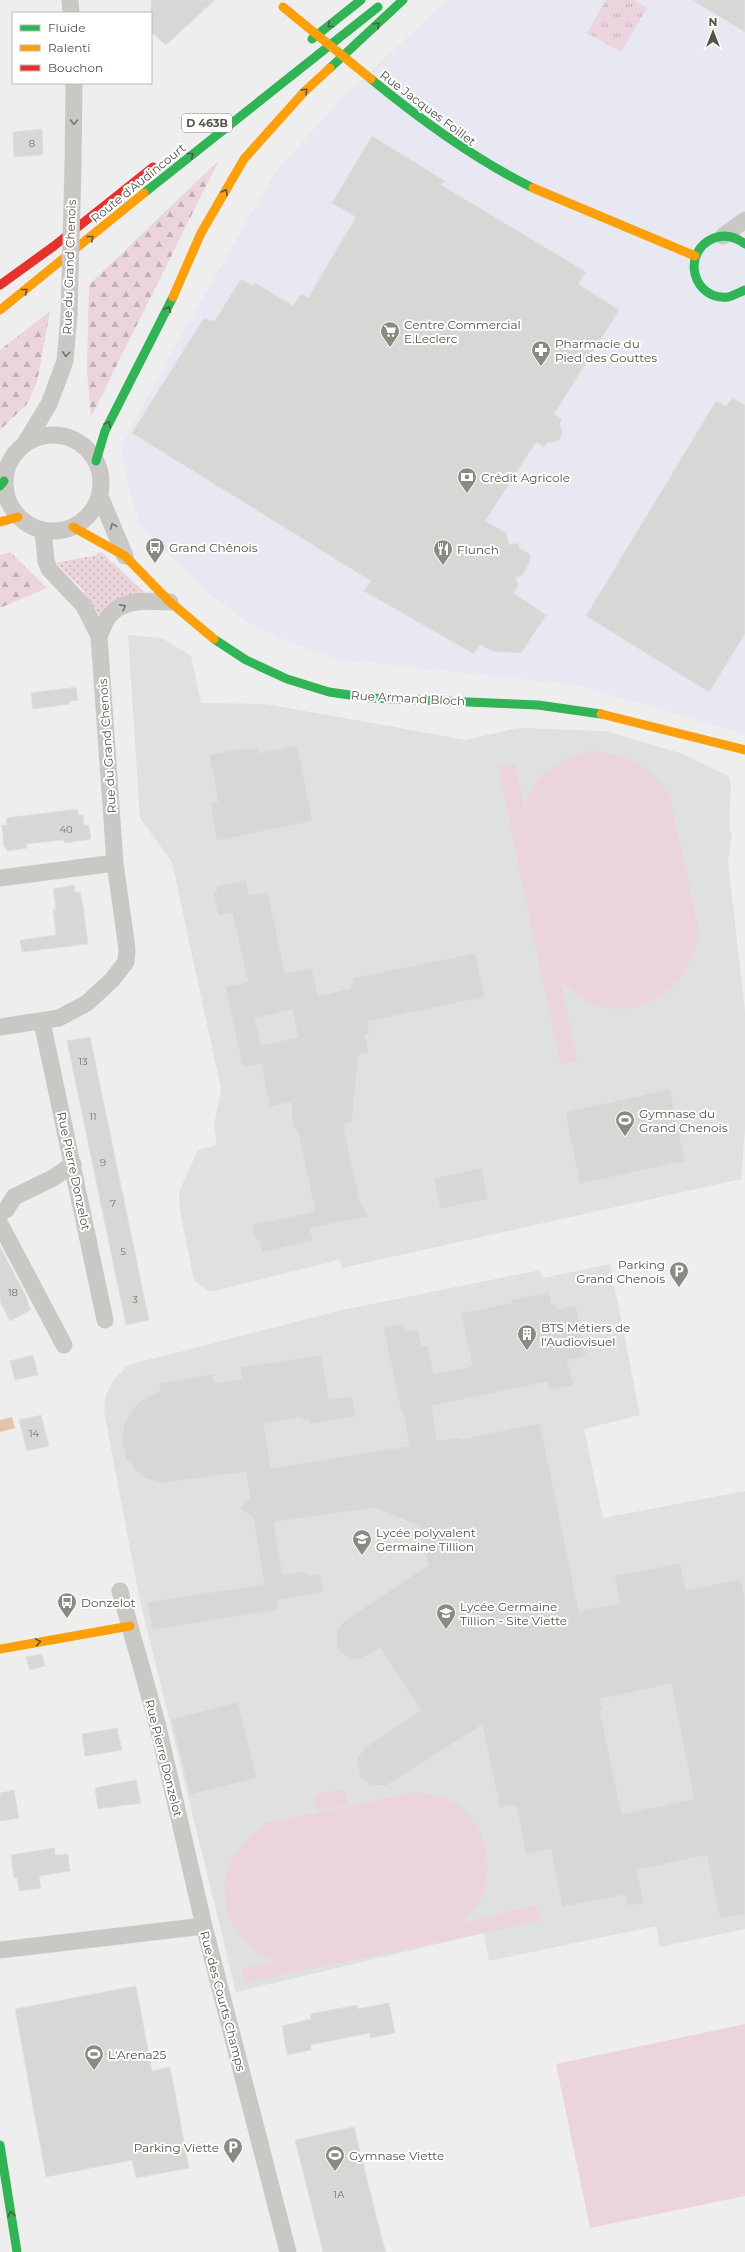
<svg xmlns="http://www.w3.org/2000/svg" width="745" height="2252" font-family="Montserrat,sans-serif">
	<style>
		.commercial { fill: #e7e8f1 }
		.education { fill: #dfe0e0 }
		.grass { fill: url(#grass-dots) }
		.forest { fill: url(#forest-firs) }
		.park { fill: url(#park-tufts) }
		.pitch { fill: #ebd4de }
		.water { fill: #e5c3ad }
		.building { fill: #d7d7d6; stroke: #e1e0df; fill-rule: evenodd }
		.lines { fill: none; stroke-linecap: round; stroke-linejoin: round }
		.street { stroke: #c9c8c5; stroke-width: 17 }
		.fast { stroke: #30b455; stroke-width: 9 }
		.slow { stroke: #ff9f0a; stroke-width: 9 }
		.jam { stroke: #e5322d; stroke-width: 9 }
		.street-bridge { stroke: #c9c8c5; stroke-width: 17 }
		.slow-bridge { stroke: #ff9f0a; stroke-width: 9 }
		.oneway { stroke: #565748 }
		.oneway2 { stroke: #7a756d }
		.labels { text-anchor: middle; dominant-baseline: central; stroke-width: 4; stroke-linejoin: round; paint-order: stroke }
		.number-label { font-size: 10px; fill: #78746c }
		.shield { fill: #fff; stroke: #8a867e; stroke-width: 1 }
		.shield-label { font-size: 11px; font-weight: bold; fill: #585247 }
		.street-label { font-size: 12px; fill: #585247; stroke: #fff }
		.poi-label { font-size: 12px; fill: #585247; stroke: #fff; text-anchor: start }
	</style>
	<defs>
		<pattern id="grass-dots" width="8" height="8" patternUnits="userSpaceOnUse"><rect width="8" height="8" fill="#ebd4de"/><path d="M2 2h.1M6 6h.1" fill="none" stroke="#c1afb6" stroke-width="1.8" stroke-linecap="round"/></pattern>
		<pattern id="forest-firs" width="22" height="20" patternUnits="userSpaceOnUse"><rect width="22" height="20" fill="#ebd4de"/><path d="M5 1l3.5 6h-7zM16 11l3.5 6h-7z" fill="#c1afb6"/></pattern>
		<pattern id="park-tufts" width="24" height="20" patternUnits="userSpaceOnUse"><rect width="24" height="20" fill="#ebd4de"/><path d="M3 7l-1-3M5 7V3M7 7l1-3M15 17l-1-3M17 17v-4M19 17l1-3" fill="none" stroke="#c1afb6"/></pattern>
	</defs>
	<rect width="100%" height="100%" fill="#eee"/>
	<path class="commercial" d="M447 0H745V734L577 685 335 659 291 643 249 623 209 594 140 525 129 487 121 446 179 339 276 171 343 97Z"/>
	<path class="education" d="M128 635 162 638 191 656 201 703 266 704 466 740 518 728 605 731 683 754 728 776 731 784 729 829 732 834 728 862 745 1011V1129L741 1179 342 1268 339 1260 210 1292 194 1280 180 1211 179 1192 198 1150 217 1145 214 1125 221 1089 172 862 140 818Z
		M610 1264 640 1415 584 1429 603 1518 745 1491V1929L660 1947 656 1926 489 1961 484 1933 236 1992 139 1596 104 1411 106 1395 113 1381 128 1365 342 1310 540 1270 543 1278Z"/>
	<path class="grass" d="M101 552 145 593 100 616 82 589 56 563 97 555Z"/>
	<path class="forest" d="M219 160 91 417 87 370 89 285Z
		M50 311 37 382 27 404 0 430V350Z
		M10 552 47 588 0 608V555Z"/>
	<path class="park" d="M606 0H634L647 8 621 52 587 33Z"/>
	<path class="pitch" d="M590 751C627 754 651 765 670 797L698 926C698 976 653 1019 602 1007 585 1003 574 992 561 982L577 1061 560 1064 498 767 515 764 525 810C526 805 527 799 529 795 538 770 567 757 590 751Z
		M344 1789 347 1804 316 1810 313 1795Z
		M417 1792C429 1794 442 1796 452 1802 486 1819 497 1871 479 1902 474 1910 467 1916 461 1923L536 1905 541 1921 245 1983 242 1969 276 1962 255 1951 239 1935 226 1912 224 1887 229 1863 245 1841 265 1823Z
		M745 2024V2196L590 2228 556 2064Z"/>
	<path class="water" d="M12 1417 15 1428 0 1432V1420Z"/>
	<path class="building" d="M151 0H215L166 45 151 32Z
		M692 0H745V32Z
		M42 129 43 155 14 157 13 132Z
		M372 136 445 181 441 185 586 272 578 284 619 310 554 414 562 420 560 423 562 434 560 438 558 441 547 443 544 447 536 442 485 521 506 533 509 545 518 543 519 548 530 554V561L522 576 516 577 518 586 513 593 546 615 521 653 491 651 480 644 474 654 364 591 371 581 132 433 204 318 214 322 241 279 253 286 255 283 293 306 301 294 308 298 356 217 332 203Z
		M733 398 745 405V634L709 692 586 616 716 401 726 406Z
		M76 687 78 700 70 701V704L33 709 31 693Z
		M297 745 313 821 217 841 210 803 218 801 209 755 238 749H258L259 753Z
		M78 809V815H83L84 825H89L91 839 65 843 64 840 26 844 27 848 7 851 6 847H4L2 825H7L6 818Z
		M246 880 249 895 268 892 285 973 312 968 318 996 351 988 350 984 353 983 352 978 475 953 485 997 367 1022 370 1034 365 1035 369 1052 359 1055 352 1122 343 1124 359 1198 368 1217 310 1228 313 1241 262 1252 259 1240H255L251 1225 315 1211 298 1132 292 1125V1102L270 1107 261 1064 243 1068 225 987 248 982 232 913 218 916 213 892 217 891 216 886ZM292 1010 298 1037 261 1045 255 1018Z
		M74 885 75 892H80L83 905 88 944 22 952 20 940 56 935 53 909H56L53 889Z
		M90 1037 149 1320 126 1325 67 1041Z
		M670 1089 685 1161 580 1184 565 1112Z
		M482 1168 488 1199 440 1209 434 1178Z
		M0 1247 28 1300 27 1301 31 1310 10 1321 0 1301Z
		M549 1292 552 1305 556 1304 557 1309 576 1305 586 1356 567 1360 574 1386 549 1390 547 1382 432 1406 437 1441 460 1437 461 1439 540 1423 579 1611 620 1603 614 1576 680 1563 686 1590 741 1579 745 1600V1914L720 1919 707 1855 637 1870 644 1903 627 1906 625 1895 562 1907 551 1849 526 1854 516 1805 500 1808 482 1725 386 1786 371 1785 360 1777 357 1760 363 1749 421 1710 380 1648 361 1659H349L337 1649 336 1631 344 1621 428 1565 419 1526 374 1508 274 1522 283 1575 306 1571 307 1575 320 1573 324 1592 278 1600 279 1610 152 1630 147 1602 264 1584 253 1517 240 1509 246 1499H250L246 1472 162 1483 145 1478 137 1472 126 1458 122 1442 124 1423 134 1407 140 1401 160 1391 159 1383 213 1374 215 1383 242 1379 240 1367 321 1355 329 1399 352 1396 356 1417 310 1424 309 1420 302 1421 301 1417 264 1424 271 1468 409 1446 403 1411H401L383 1327 403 1323 405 1331 418 1329 422 1346 428 1345 434 1374 472 1366 461 1313 511 1303V1300ZM671 1684 694 1799 622 1814 600 1711H603L600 1699Z
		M33 1355 38 1375 15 1380 10 1361Z
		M41 1415 49 1446 27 1451 19 1420Z
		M42 1654 45 1666 30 1670 26 1657Z
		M238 1702 257 1778 190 1795 171 1719Z
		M117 1728 122 1750 85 1756 82 1734Z
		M136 1780 141 1803 98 1809 95 1788Z
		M14 1790 19 1818 0 1821V1793Z
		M54 1848 55 1855 68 1854 70 1871 39 1876 41 1888 19 1891 17 1878H14L11 1855Z
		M136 1986 152 2071 170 2067 189 2168 136 2178 132 2160 46 2177 15 2009Z
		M389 2003 395 2033 370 2038V2033L310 2045 311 2050 287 2055 282 2026 311 2019 310 2014 335 2009 357 2005 358 2009Z
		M354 2127 382 2239 386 2252H323L295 2140Z"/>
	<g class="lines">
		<path class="street" d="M70 0 71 13
			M73 166 74 83
			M723 236 745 220
			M5 483a48 48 0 1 1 96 0a48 48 0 1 1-96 0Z
			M26 442 49 404 65 361 69 315
			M100 496 125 556
			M99 636C102 630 105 621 109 616 124 598 149 601 170 602
			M0 878 115 863
			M42 1022 105 1320
			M0 1027 59 1018 87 1003 112 980 126 962 127 949 115 863 99 636 84 606 49 569 46 561 43 531
			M0 1213 6 1210 14 1197 53 1178 73 1164
			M0 1224 64 1345
			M120 1591 157 1723 204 1926 288 2252
			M0 1950 204 1926"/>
		<path class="fast" d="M312 39 361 0
			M330 68 403 0
			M371 79C422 121 474 159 533 188
			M144 193 378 7
			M745 244C736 237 725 234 714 238 680 252 693 301 728 297 733 296 740 292 745 290
			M96 461 105 431 173 297
			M0 486 4 481
			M214 639 246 660 287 679 329 692 370 698 538 705 601 714
			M0 2145 17 2252"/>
		<path class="slow" d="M533 188 695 256
			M173 297 201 233 244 159 304 92 330 68
			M0 310 144 193
			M0 522 18 517
			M73 527 125 556 170 602 214 639
			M601 714 745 750
			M0 1649 130 1626"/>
		<path class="jam" d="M0 285 54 246 153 167"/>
		<path class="street-bridge" d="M69 315 73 166"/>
		<path class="slow-bridge" d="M283 7 371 79"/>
	</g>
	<defs><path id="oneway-chevron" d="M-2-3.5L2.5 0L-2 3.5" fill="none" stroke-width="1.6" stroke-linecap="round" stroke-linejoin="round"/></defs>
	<g class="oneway">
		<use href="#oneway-chevron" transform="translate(330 25) rotate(141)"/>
		<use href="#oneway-chevron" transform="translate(377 25) rotate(-44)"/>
		<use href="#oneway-chevron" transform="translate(305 91) rotate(-44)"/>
		<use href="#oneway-chevron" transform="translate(191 155) rotate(-39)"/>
		<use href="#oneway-chevron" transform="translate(225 192) rotate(-60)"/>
		<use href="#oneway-chevron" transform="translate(91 238) rotate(-39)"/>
		<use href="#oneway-chevron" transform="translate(25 291) rotate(-38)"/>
		<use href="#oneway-chevron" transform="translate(168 309) rotate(-66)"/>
		<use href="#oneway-chevron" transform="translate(108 424) rotate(-62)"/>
		<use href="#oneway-chevron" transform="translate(38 1642) rotate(-10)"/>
		<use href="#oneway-chevron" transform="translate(11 2214) rotate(-99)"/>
	</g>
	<g class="oneway2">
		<use href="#oneway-chevron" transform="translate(74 122) rotate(91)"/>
		<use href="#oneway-chevron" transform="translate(66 354) rotate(95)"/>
		<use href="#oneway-chevron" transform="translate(113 526) rotate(-113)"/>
		<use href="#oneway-chevron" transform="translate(123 607) rotate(-28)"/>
	</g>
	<defs>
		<g id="supermarket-pin" transform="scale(1)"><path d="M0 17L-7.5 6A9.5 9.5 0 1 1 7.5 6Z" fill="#8c8981" stroke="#fff"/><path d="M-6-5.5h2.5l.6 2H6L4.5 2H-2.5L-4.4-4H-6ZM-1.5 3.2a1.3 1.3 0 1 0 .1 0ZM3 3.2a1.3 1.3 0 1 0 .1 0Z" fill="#fff"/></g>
		<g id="pharmacy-pin" transform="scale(1)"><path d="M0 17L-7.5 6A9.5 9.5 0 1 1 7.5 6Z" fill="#8c8981" stroke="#fff"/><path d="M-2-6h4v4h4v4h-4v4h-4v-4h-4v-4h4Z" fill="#fff"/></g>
		<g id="bank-pin" transform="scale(1)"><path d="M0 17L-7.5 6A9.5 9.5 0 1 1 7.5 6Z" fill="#8c8981" stroke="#fff"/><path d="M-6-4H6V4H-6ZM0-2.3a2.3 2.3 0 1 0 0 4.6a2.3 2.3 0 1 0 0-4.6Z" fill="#fff"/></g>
		<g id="bus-pin" transform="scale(1)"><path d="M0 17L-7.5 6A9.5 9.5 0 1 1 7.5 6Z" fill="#8c8981" stroke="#fff"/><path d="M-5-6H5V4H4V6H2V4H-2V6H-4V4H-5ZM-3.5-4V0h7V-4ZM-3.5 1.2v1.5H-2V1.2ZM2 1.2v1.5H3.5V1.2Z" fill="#fff"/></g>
		<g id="restaurant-pin" transform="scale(1)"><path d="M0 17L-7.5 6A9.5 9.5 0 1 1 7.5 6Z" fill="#8c8981" stroke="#fff"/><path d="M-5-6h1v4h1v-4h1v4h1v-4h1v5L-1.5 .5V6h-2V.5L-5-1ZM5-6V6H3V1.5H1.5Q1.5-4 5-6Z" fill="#fff"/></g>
		<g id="stadium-pin" transform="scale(1)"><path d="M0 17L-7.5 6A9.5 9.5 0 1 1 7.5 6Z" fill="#8c8981" stroke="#fff"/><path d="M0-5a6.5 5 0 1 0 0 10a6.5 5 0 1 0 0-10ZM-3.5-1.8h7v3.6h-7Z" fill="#fff"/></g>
		<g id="parking-pin" transform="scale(1)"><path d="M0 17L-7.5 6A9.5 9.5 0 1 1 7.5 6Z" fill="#8c8981" stroke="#fff"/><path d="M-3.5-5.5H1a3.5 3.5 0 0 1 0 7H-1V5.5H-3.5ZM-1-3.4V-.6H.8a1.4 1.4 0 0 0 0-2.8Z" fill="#fff"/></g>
		<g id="building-pin" transform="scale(1)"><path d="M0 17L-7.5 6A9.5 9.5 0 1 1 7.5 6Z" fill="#8c8981" stroke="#fff"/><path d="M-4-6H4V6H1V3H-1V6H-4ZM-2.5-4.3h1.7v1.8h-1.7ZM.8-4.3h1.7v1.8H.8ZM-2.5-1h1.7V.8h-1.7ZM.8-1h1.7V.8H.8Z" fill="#fff"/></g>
		<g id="school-pin" transform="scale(1)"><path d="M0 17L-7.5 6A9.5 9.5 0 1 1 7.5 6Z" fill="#8c8981" stroke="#fff"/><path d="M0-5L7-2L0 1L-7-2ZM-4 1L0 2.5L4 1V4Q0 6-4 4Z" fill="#fff"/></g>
	</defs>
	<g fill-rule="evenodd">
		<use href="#supermarket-pin" x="390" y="331"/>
		<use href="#pharmacy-pin" x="541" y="350"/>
		<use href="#bank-pin" x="467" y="477"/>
		<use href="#bus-pin" x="155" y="547"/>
		<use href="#restaurant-pin" x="443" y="549"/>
		<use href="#stadium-pin" x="625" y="1120"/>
		<use href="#parking-pin" x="679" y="1271"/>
		<use href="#building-pin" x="527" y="1334"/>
		<use href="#school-pin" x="362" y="1539"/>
		<use href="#bus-pin" x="67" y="1602"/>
		<use href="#school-pin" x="446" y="1613"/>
		<use href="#stadium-pin" x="94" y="2054"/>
		<use href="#parking-pin" x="233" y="2147"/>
		<use href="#stadium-pin" x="335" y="2155"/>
	</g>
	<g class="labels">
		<g class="number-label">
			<text x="32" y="143">8</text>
			<text x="66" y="829">40</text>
			<text x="83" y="1061">13</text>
			<text x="93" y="1116">11</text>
			<text x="103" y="1162">9</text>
			<text x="113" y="1203">7</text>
			<text x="123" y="1251">5</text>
			<text x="13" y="1292">18</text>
			<text x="135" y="1299">3</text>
			<text x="34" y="1433">14</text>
			<text x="339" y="2194">1A</text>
		</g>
		<rect class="shield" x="182" y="114" width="50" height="18" rx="3"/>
		<g class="shield-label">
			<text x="207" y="123">D 463B</text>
		</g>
		<g class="street-label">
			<text transform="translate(428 108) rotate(37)">Rue Jacques Foillet</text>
			<text transform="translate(138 183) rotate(-39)">Route d'Audincourt</text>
			<text transform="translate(69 267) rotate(-88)">Rue du Grand Chenois</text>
			<text transform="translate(408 698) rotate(3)">Rue Armand Bloch</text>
			<text transform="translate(107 746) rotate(-94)">Rue du Grand Chenois</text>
			<text transform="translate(74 1171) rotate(78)">Rue Pierre Donzelot</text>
			<text transform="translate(164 1758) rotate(76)">Rue Pierre Donzelot</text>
			<text transform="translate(223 2001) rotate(75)">Rue des Courts Champs</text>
		</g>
		<g class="poi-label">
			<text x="404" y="324">Centre Commercial<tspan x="404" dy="14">E.Leclerc</tspan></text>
			<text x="555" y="343">Pharmacie du<tspan x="555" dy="14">Pied des Gouttes</tspan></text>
			<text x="481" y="477">Crédit Agricole</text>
			<text x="169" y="547">Grand Chênois</text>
			<text x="457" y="549">Flunch</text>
			<text x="639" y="1113">Gymnase du<tspan x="639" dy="14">Grand Chenois</tspan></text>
			<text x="665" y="1264" text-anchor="end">Parking<tspan x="665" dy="14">Grand Chenois</tspan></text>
			<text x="541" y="1327">BTS Métiers de<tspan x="541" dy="14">l'Audiovisuel</tspan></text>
			<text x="376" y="1532">Lycée polyvalent<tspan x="376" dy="14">Germaine Tillion</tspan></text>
			<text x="81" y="1602">Donzelot</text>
			<text x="460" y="1606">Lycée Germaine<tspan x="460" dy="14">Tillion - Site Viette</tspan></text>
			<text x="108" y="2054">L'Arena25</text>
			<text x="219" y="2147" text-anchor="end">Parking Viette</text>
			<text x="349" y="2155">Gymnase Viette</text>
		</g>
	</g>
	<rect x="12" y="12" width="140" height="72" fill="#ffffff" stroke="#bcbab5"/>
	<rect x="20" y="25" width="20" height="6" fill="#30b455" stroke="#bcbab5"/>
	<text x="48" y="32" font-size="12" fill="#585247">Fluide</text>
	<rect x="20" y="45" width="20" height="6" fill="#ff9f0a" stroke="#bcbab5"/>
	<text x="48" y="52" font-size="12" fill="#585247">Ralenti</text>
	<rect x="20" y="65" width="20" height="6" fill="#e5322d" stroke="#bcbab5"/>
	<text x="48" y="72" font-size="12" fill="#585247">Bouchon</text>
	<g transform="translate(713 32)" stroke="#ffffff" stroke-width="3" paint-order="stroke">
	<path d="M0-3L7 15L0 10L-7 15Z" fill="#585247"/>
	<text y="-6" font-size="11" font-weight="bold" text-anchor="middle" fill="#585247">N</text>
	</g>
</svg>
